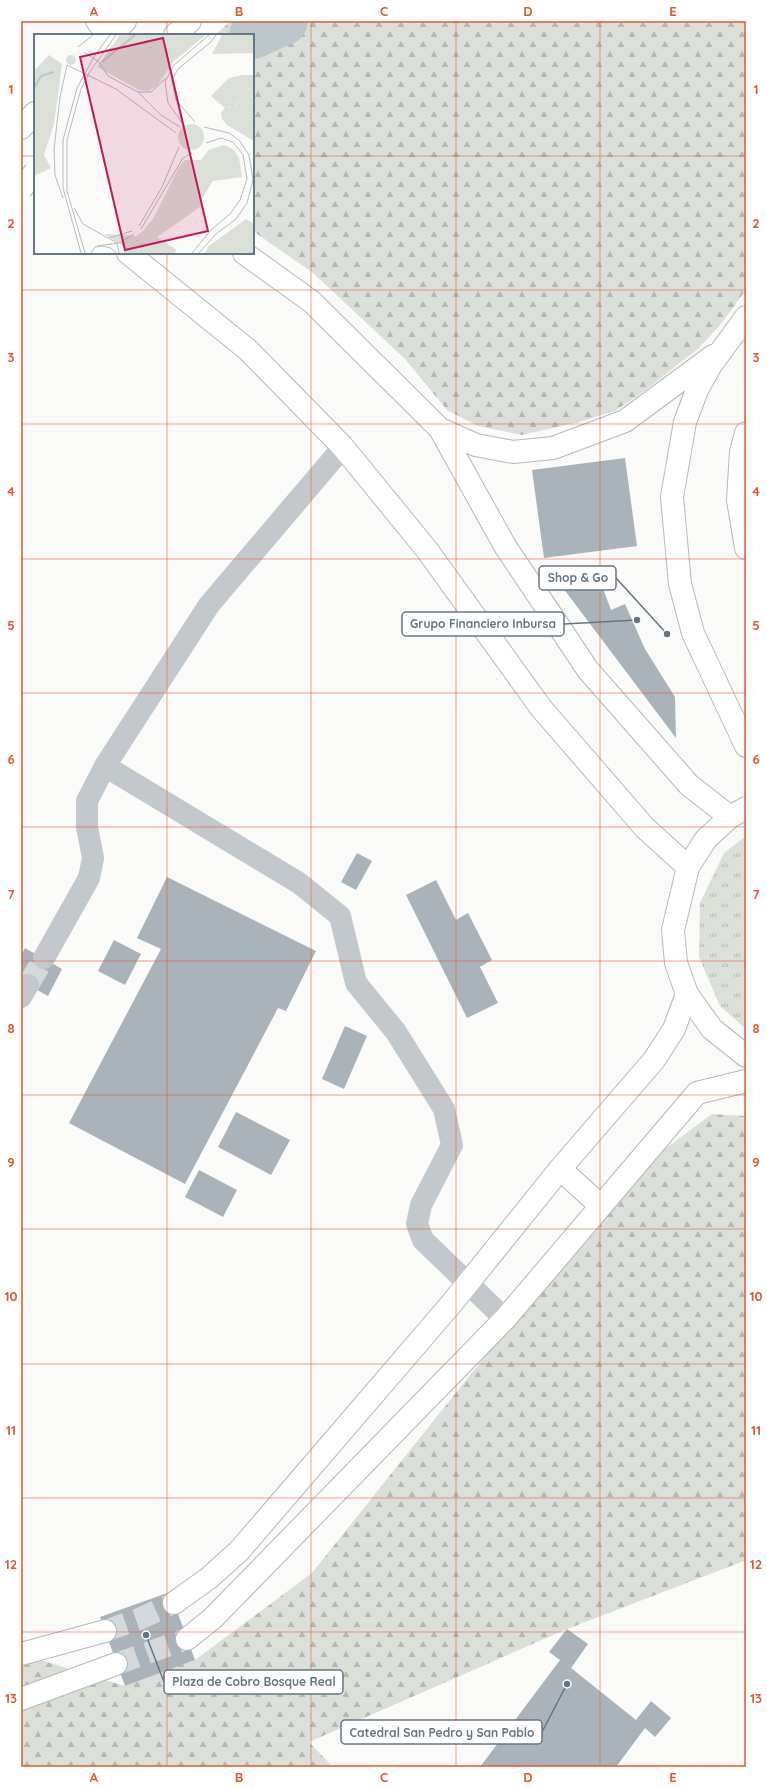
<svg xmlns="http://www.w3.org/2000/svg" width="767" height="1788" font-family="Quicksand,sans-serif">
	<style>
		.grass { fill: url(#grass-tufts) }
		.forest { fill: url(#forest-firs) }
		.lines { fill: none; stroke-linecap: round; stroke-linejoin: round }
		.river { stroke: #bbc7cb; stroke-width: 48 }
		.building { fill: #aab3b9 }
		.minor-tunnel { stroke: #d5d9db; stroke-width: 22; stroke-dasharray: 22 11; stroke-linecap: butt }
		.highway-tunnel { stroke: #d5d9db; stroke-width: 22; stroke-dasharray: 22 11; stroke-linecap: butt }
		.major-casing { stroke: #b5babe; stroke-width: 24 }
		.highway-casing { stroke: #b4b9bd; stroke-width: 24 }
		.minor { stroke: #c3c8cc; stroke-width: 22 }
		.major { stroke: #fff; stroke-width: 22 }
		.highway { stroke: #fff; stroke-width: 22 }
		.highway-bridge-casing { stroke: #b4b9bd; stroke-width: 24; stroke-linecap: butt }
		.highway-bridge { stroke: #fff; stroke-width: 22 }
		.grid { fill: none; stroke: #e4572e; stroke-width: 1; stroke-opacity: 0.55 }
		.inset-river { fill: none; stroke: #bbc7cb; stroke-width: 2 }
		.inset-road { fill: none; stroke: #b5bdc2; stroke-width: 1 }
		.view { fill: #c2185b; fill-opacity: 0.15; stroke: #c2185b; stroke-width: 2 }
		.inset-edge { fill: none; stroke: #657683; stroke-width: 2 }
		.leader { fill: none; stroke: #657683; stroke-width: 1.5 }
		.callout-dot { fill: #657683; stroke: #fff; stroke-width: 1.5 }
		.callout { fill: #fff; stroke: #657683; stroke-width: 1.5 }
		.callout-label { font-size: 12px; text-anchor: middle; font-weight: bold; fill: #657683 }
		.neatline { fill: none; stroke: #e4572e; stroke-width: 1.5 }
		.grid-label { font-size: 13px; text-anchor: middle; font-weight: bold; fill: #e4572e }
	</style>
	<defs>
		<pattern id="grass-tufts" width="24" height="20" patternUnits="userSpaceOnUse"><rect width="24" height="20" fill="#dadfd7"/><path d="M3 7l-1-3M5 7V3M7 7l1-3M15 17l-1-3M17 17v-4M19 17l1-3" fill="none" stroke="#b4b9b4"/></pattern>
		<pattern id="forest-firs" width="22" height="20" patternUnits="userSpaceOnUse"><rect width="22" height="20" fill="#dadfd7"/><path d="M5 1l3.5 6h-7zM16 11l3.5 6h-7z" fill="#b4b9b4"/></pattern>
	</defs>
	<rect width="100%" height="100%" fill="#fafaf8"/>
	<path class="grass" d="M746 836V1029L720 1006 699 957 700 903 724 853Z"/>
	<path class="forest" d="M231 21H746V290L721 324 699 348 643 392 615 411 579 422 522 435 478 426 447 410 405 359 313 273 253 231V35H215Z
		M712 1114 746 1116V1557L744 1561 567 1629 309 1742 333 1767H21V1654L125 1686 195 1660 312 1573 494 1345 642 1166Z"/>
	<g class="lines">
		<path class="river" d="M253 35 284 21"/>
	</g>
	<path class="building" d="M625 458 637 546 544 558 532 470Z
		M597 572 611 610 625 604 645 649 675 697 676 738 557 580Z
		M357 853 372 861 356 890 341 882Z
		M167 877 316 951 286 1011 278 1008 185 1184 69 1123 161 949 137 938Z
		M436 880 456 920 468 913 492 960 480 967 498 1003 467 1018 406 895Z
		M114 940 141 954 125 985 98 971Z
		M25 948 62 969 48 996 21 981V956Z
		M345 1026 367 1036 344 1089 322 1079Z
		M236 1112 290 1140 271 1175 218 1147Z
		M199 1170 237 1190 223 1217 185 1197Z
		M170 1592 195 1660 125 1686 100 1617Z
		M567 1629 588 1644 571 1668 636 1720 651 1701 671 1718 655 1737 645 1728 616 1767H480L560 1660 549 1652Z"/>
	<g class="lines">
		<path class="minor-tunnel" d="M28 985 44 958"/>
		<path class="highway-tunnel" d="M105 1631 139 1619 174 1603
			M116 1664 187 1639"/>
		<g class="major-casing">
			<path id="major" d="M97 21 109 35
				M128 253 248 350 343 447 427 550 541 708 645 828 688 867
				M244 253 312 302 440 429 505 546 588 670 689 785 730 817
				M746 317 711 365 697 390 685 422 672 497 680 584 693 633 746 746
				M440 429 476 445 513 452 553 448 625 421 713 356
				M746 433 741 452 738 500 746 548
				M746 808 730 817 706 839 688 867 673 930 676 963 687 994 712 1029 746 1056"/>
		</g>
		<g class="highway-casing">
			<path id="highway" d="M111 35 125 21
				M175 35 190 21
				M21 128 35 113
				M560 1169 601 1206
				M174 1603 209 1578 239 1551 452 1303 560 1169 654 1060 674 1029 687 994
				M187 1639 213 1618 505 1319 697 1093 746 1081
				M21 1654 105 1631
				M21 1699 116 1664"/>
		</g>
		<path class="minor" d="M105 766 299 883 340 916 356 983 396 1032 444 1109 452 1145 421 1205 417 1224 423 1240 505 1319
			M44 958 89 878 93 858 87 827V801L105 766 209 605 343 447
			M21 997 28 985"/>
		<use href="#major" class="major"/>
		<use href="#highway" class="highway"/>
		<g class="highway-bridge-casing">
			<path id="highway-bridge" d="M21 189 35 172"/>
		</g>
		<use href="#highway-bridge" class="highway-bridge"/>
	</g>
	<path class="grid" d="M167 21V35M311 21V1767M456 21V1767M600 21V1767M21 156H35M253 156H746M167 253V1767M21 290H746M21 424H746M21 559H746M21 693H746M21 827H746M21 961H746M21 1095H746M21 1229H746M21 1364H746M21 1498H746M21 1632H746"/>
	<g transform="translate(34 34)">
		<rect width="220" height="220" fill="#fafaf8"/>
		<path d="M188 1H220V19L178 20ZM32 26a5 5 0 1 1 10 0a5 5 0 1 1-10 0ZM220 52V107L193 91 188 85 187 78 192 73 202 72 211 58ZM144 103a13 13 0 1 1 26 0a13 13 0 1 1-26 0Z" fill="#dadfd7"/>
		<path d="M86 1H172L140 27 123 52 114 57 105 56 63 33ZM15 21 28 30 20 90 10 121 17 134 0 142V37ZM209 41H220V52L211 58 200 74 195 72 191 74 177 62 195 44ZM190 111 199 115 205 124 208 143 179 147 167 166 166 173 123 203 143 216 140 219H90L91 213 70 200 102 202 109 197 119 185 145 133 151 126H167L175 116ZM212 185 220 190V219H171L175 212Z" fill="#dadfd7"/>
		<path class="inset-river" d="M68 28 101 1M0 54 7 42 20 38"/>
		<path class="inset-road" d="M44 13 59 1M50 18 65 28 74 42 104 58 127 81 146 93M33 31 82 55 142 99M104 58H117L132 44M161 88 142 66 138 46 144 35 177 8 182 1M149 90 134 69 131 48 140 31 175 1M29 164 21 141 20 115 26 63 33 31M40 174 49 190 83 209 85 219M105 192 128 153 145 113M107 195 149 124 158 119M75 204 98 197M63 212 85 209 100 200M47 219 29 154V106L43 54 61 21 76 1M51 219 33 157V106L47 55 55 39 82 1M57 219 61 213 68 212 77 214 82 219M158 219 178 195 196 180 206 166 213 145 209 121 199 108 187 104 172 109M165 219 182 200 202 185 213 169 219 146 215 121 205 106 195 99 170 93"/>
		<path class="view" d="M129 4 174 197 91 216 46 23Z"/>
		<rect width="220" height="220" class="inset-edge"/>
	</g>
	<path class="leader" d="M667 634L616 578M637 620L564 624M146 1635L164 1682M567 1684L542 1732"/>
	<g class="callout-dot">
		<circle cx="667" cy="634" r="4"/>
		<circle cx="637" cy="620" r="4"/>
		<circle cx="146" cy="1635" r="4"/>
		<circle cx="567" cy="1684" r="4"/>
	</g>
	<g class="callout">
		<rect x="539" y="566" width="77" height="24" rx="4"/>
		<rect x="402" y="612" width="162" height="24" rx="4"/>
		<rect x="164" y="1670" width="179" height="24" rx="4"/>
		<rect x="341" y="1720" width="201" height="24" rx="4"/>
	</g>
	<g class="callout-label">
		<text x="578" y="582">Shop &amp; Go</text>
		<text x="483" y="628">Grupo Financiero Inbursa</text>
		<text x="254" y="1686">Plaza de Cobro Bosque Real</text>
		<text x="442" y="1737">Catedral San Pedro y San Pablo</text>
	</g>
	<rect width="767" height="1788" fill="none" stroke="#ffffff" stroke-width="44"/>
	<rect x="22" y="22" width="723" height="1744" class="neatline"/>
	<g class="grid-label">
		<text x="94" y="16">A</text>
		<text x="239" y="16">B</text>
		<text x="384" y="16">C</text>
		<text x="528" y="16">D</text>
		<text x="673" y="16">E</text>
		<text x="11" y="94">1</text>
		<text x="756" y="94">1</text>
		<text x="11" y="228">2</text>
		<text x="756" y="228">2</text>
		<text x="11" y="362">3</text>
		<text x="756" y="362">3</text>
		<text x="11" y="496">4</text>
		<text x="756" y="496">4</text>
		<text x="11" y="630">5</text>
		<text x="756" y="630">5</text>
		<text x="11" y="764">6</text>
		<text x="756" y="764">6</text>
		<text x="11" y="899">7</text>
		<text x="756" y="899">7</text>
		<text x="11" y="1033">8</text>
		<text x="756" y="1033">8</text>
		<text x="11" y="1167">9</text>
		<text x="756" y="1167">9</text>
		<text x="11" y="1301">10</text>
		<text x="756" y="1301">10</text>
		<text x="11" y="1435">11</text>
		<text x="756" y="1435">11</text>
		<text x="11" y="1569">12</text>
		<text x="756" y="1569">12</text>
		<text x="11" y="1703">13</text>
		<text x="756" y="1703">13</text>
		<text x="94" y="1782">A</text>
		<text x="239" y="1782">B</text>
		<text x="384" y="1782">C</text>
		<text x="528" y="1782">D</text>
		<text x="673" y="1782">E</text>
	</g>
</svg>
